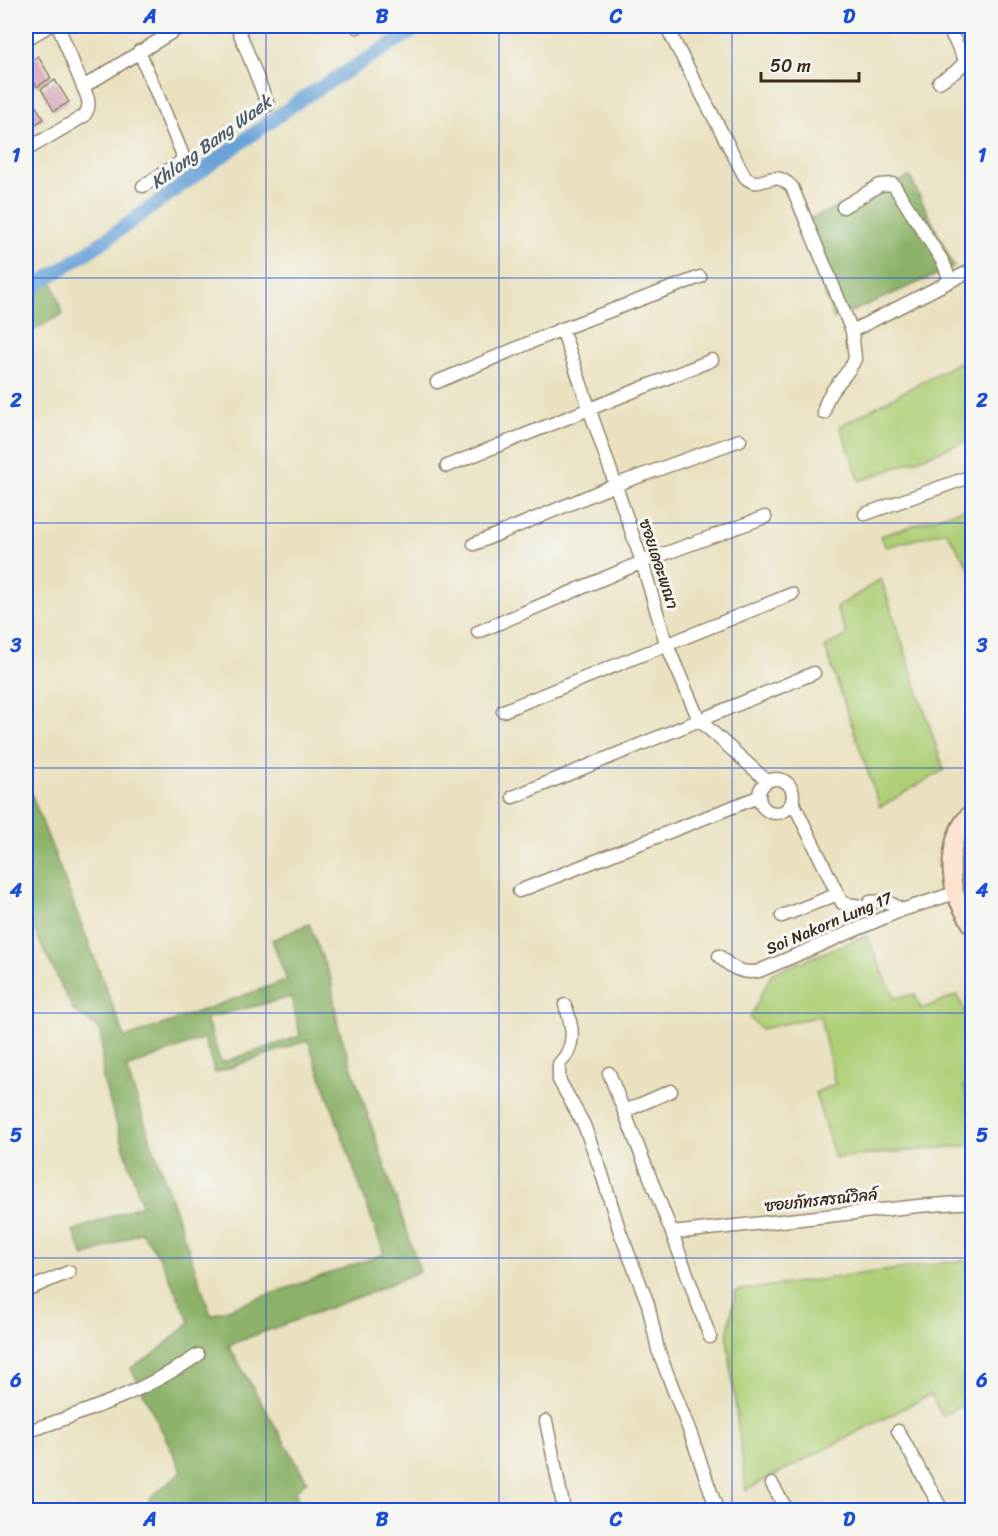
<svg xmlns="http://www.w3.org/2000/svg" width="998" height="1536" font-family="Sriracha,'Playpen Sans Thai',sans-serif">
	<style>
		.green { fill: #afcf77; stroke: #757c4a; stroke-width: 1.5 }
		.forest { fill: #8bb268; stroke: #636e43; stroke-width: 1.5; fill-rule: evenodd }
		.lines { fill: none; stroke-linecap: round; stroke-linejoin: round }
		.canal { stroke: #67a2d7; stroke-width: 14 }
		.building { fill: #d19ab1 }
		.street-casing { stroke: #92866e; stroke-width: 15 }
		.secondary-casing { stroke: #92866e; stroke-width: 20 }
		.street { stroke: #fff; stroke-width: 12 }
		.secondary { stroke: #fde4d0; stroke-width: 16 }
		.grid { fill: none; stroke: #1d4ed8; stroke-width: 1.5; stroke-opacity: 0.55 }
		.labels { text-anchor: middle; dominant-baseline: central; stroke-width: 6; stroke-linejoin: round; paint-order: stroke }
		.street-label { font-size: 16px; fill: #3b2a1e; stroke: #f6f6f2 }
		.water-label { font-size: 18px; font-style: italic; fill: #4d5a68; stroke: #f6f6f2 }
		.neatline { fill: none; stroke: #1d4ed8; stroke-width: 2 }
		.grid-label { font-size: 20px; text-anchor: middle; font-weight: bold; fill: #1d4ed8 }
	</style>
	<rect width="100%" height="100%" fill="#f6f6f2"/>
	<filter id="ink" filterUnits="userSpaceOnUse"><feTurbulence type="fractalNoise" baseFrequency=".0167" numOctaves="2"/><feDisplacementMap in="SourceGraphic" scale="12" xChannelSelector="R" yChannelSelector="G"/><feConvolveMatrix kernelMatrix="1 2 1 2 8 2 1 2 1" color-interpolation-filters="sRGB"/></filter>
	<filter id="wash" filterUnits="userSpaceOnUse"><feTurbulence type="fractalNoise" baseFrequency=".008" numOctaves="4" result="noise"/><feDisplacementMap in="SourceGraphic" scale="24" xChannelSelector="R" yChannelSelector="G"/><feGaussianBlur stdDeviation="1.35" result="paint"/><feColorMatrix in="noise" values="0 0 0 0 0 0 0 0 0 0 0 0 0 0 0 0 0 1.4 0 .05"/><feComposite in="paint" operator="in"/></filter>
	<g filter="url(#wash)">
		<rect width="100%" height="100%" fill="#e9e1bf"/>
		<path class="green" d="M972 355V439L860 481 840 426Z
			M972 506V572L946 531 886 547 880 536Z
			M881 579 944 770 880 807 825 647 847 635 836 608Z
			M866 936 895 998 915 994 921 1009 957 995 972 1025V1082L963 1087 972 1107V1145L835 1158 815 1093 835 1084 820 1016 761 1029 750 1018 772 973Z
			M965 1260 972 1284V1400L942 1416 931 1394 746 1490 727 1336 736 1291Z"/>
		<path class="forest" d="M910 177 954 267 834 319 799 223Z
			M52 281 63 314 26 334V299Z
			M26 780 125 1038 287 980 272 940 309 924 331 980 338 1026 420 1271 372 1292 228 1345 307 1481 295 1491 302 1510H145L150 1498 182 1471 131 1368 153 1355 190 1322 159 1256 141 1232 84 1257 73 1231 142 1205 103 1080 101 1031 73 1010 26 913ZM292 997 300 1036 221 1063 206 1018ZM204 1038 215 1073 308 1040 384 1254 211 1315 126 1068Z"/>
		<g class="lines">
			<path class="canal" d="M26 292 97 246 303 98 421 26"/>
		</g>
		<g id="blocks">
			<path class="building" d="M38 56 51 78 37 87 26 69V64Z
				M55 80 69 102 54 111 41 89Z
				M30 97 44 119 29 128 26 122V100Z"/>
		</g>
	</g>
	<g filter="url(#ink)">
		<use href="#blocks" fill-opacity="0" stroke="#92866e" stroke-width="1.5"/>
		<g class="lines">
			<g class="street-casing">
				<path id="street" d="M58 26 83 87
					M237 26 268 105
					M357 26V27
					M666 26 745 177C762 193 770 165 792 187L852 331 855 359C847 379 825 390 824 413
					M26 39 49 26
					M139 51 182 153V160L179 163 143 186
					M939 82 955 72 966 61 947 26
					M26 150 84 116C92 105 88 98 83 87L182 26
					M843 207 880 185 893 184 943 262 950 280
					M562 329 642 562 666 643 699 720 767 781
					M852 331 972 270
					M437 382 562 329 700 277
					M447 466 712 360
					M865 514 972 476
					M474 544 615 485 740 440
					M478 632 642 562 765 517
					M503 711 792 594
					M759 796a17 17 0 1 1 34 0a17 17 0 1 1-34 0Z
					M513 797 814 673
					M792 800 842 903 860 906
					M519 891 758 797
					M870 902C884 900 891 902 902 910
					M782 916 838 894
					M719 956C730 967 742 975 759 971L902 910 955 893
					M565 1005C573 1026 577 1046 559 1064V1080L584 1125 601 1171 620 1232 648 1304 658 1350 690 1432 715 1504 716 1510
					M609 1073 672 1233 710 1337
					M625 1111 671 1091
					M672 1233 918 1206 972 1202
					M26 1290 69 1272
					M546 1421 564 1510
					M898 1431 942 1510
					M26 1432C85 1412 146 1391 198 1355
					M772 1484 787 1510"/>
			</g>
			<g class="secondary-casing">
				<path id="secondary" d="M972 812C951 831 948 866 955 892 958 904 967 916 972 926"/>
			</g>
			<use href="#street" class="street"/>
			<use href="#secondary" class="secondary"/>
		</g>
	</g>
	<path class="grid" d="M266 26V1510M499 26V1510M732 26V1510M26 278H972M26 523H972M26 768H972M26 1013H972M26 1258H972"/>
	<g class="labels">
		<g class="street-label">
			<text transform="translate(659 564) rotate(72)">ซอยเดอะพณา</text>
			<text transform="translate(829 923) rotate(-23)">Soi Nakorn Lung 17</text>
			<text transform="translate(821 1200) rotate(-6)">ซอยภัทรสรณ์วิลล์</text>
		</g>
		<g class="water-label">
			<text transform="translate(211 142) rotate(-36)">Khlong Bang Waek</text>
		</g>
	</g>
	<rect width="998" height="1536" fill="none" stroke="#f6f6f2" stroke-width="66"/>
	<path d="M761 72v9h98v-9" fill="none" stroke="#3b2a1e" stroke-width="3"/>
	<text x="770" y="72" font-size="18" fill="#3b2a1e" stroke="#f6f6f2" stroke-width="4.5" paint-order="stroke">50 m</text>
	<rect x="33" y="33" width="932" height="1470" class="neatline"/>
	<g class="grid-label">
		<text x="150" y="23">A</text>
		<text x="382" y="23">B</text>
		<text x="616" y="23">C</text>
		<text x="849" y="23">D</text>
		<text x="16" y="162">1</text>
		<text x="982" y="162">1</text>
		<text x="16" y="407">2</text>
		<text x="982" y="407">2</text>
		<text x="16" y="652">3</text>
		<text x="982" y="652">3</text>
		<text x="16" y="897">4</text>
		<text x="982" y="897">4</text>
		<text x="16" y="1142">5</text>
		<text x="982" y="1142">5</text>
		<text x="16" y="1387">6</text>
		<text x="982" y="1387">6</text>
		<text x="150" y="1526">A</text>
		<text x="382" y="1526">B</text>
		<text x="616" y="1526">C</text>
		<text x="849" y="1526">D</text>
	</g>
</svg>
